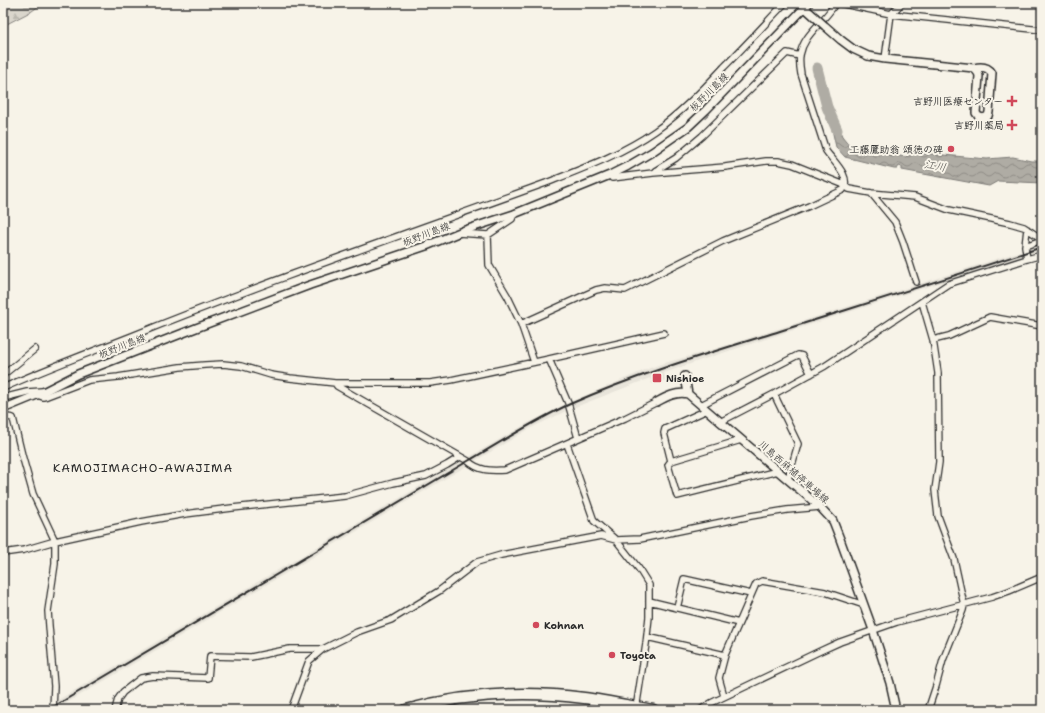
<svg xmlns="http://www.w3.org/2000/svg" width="1045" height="713" font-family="'Shantell Sans','Klee One',sans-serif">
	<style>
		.built { fill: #e8e4da }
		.forest { fill: url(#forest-firs); stroke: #82807c }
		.water { fill: url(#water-waves); stroke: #7a7874 }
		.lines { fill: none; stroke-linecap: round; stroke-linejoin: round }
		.river { stroke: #afaca4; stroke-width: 11 }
		.street-casing { stroke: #2b2b2b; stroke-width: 8 }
		.secondary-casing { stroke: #2b2b2b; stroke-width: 10 }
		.highway-casing { stroke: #2b2b2b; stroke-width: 13 }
		.street { stroke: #f7f3e8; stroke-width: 5.5 }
		.secondary { stroke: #f7f3e8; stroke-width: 7 }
		.highway { stroke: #f7f3e8; stroke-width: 10 }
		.rail { stroke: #2b2b2b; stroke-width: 2 }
		.secondary-bridge-casing { stroke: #2b2b2b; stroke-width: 10; stroke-linecap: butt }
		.secondary-bridge { stroke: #f7f3e8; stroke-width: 7 }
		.poi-dot { fill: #d1495b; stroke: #f7f3e8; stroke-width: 1.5 }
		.labels { text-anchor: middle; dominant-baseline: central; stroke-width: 4; stroke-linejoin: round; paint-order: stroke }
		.street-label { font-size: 10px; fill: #2b2b2b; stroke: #f7f3e8 }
		.poi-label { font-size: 10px; font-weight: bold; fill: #2b2b2b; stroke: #f7f3e8; text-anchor: end }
		.water-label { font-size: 11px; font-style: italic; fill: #53524f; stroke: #f7f3e8 }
		.quarter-label { font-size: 12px; letter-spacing: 1px; fill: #2b2b2b; stroke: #f7f3e8 }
	</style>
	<defs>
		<pattern id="forest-firs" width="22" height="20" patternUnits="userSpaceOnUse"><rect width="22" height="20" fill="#dad6cc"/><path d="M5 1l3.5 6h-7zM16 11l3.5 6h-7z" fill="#bbb8af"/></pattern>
		<pattern id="water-waves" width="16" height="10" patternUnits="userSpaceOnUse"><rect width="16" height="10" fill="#afaca4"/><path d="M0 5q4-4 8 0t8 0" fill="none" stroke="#8f8c86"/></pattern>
	</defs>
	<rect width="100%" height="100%" fill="#f7f3e8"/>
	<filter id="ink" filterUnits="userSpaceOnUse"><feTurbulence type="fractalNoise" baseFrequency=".025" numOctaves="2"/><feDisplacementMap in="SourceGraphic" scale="8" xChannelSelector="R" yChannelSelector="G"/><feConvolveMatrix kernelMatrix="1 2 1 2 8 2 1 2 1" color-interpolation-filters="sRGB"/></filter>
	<g filter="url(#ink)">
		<path class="built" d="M1042 244V250L710 357 664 373 666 380 652 384 650 378 570 409 529 429 55 710H41L464 460 526 424 568 403 645 370 661 364 708 351 916 285Z"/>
		<path class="forest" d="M3 3H43L32 11 3 26Z"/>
		<path class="water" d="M833 115 842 136 850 146 886 154 906 157 910 152 987 159 1013 157 1031 161H1042V183L998 181 989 186 902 170V167L899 166 897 169H894L845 157 836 147 829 116Z"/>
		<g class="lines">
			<path class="river" d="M817 68 827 107 837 130"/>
			<g class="street-casing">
				<path id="street" d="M839 3 891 14 1042 30
					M885 59 891 14 902 3
					M655 171 676 158 702 136 787 53 800 56
					M610 175 612 178 653 173 725 167 766 161H778L792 164 842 184 849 189 871 193 915 197 949 210 1010 223 1024 227 1042 239
					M871 193 895 222 903 242 916 282
					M514 214 512 219 488 235 489 265 508 297 521 324 534 362
					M1027 229 1025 246 1027 259
					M458 233 488 235
					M1025 246 1042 240
					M922 302 933 340 938 373 939 462 935 490 938 516 954 559 964 605 963 610 943 660 936 686 928 710
					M521 324 596 290 605 288 625 290 723 241 809 206 843 190C852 177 833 161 826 151L801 74C800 68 799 61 800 55 803 39 814 30 824 18 829 13 832 8 836 3
					M933 340 949 336 990 317 1042 326
					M549 359 568 403 578 438
					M3 375 35 349
					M335 383H430L451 380 549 359 664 333
					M3 388C45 369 89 353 132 336 268 281 408 233 546 183 584 168 622 154 655 131 681 113 703 90 724 67 745 46 765 24 785 3
					M774 394 798 444 788 479
					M37 395 43 397 47 396 89 380 99 379 118 377 180 367 205 365 223 364 241 366 271 375 290 378 335 383 337 386 468 461C479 471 491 471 505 470L625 418 657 402
					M3 398 27 392 42 391
					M701 405 798 355 802 356 811 374
					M3 419 7 417 13 418 22 455 33 494 55 541 141 522 185 514 232 508 345 496 393 483 426 476 447 465 460 457
					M720 422 774 394 825 366 948 284 1027 259 1042 255
					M741 440 671 461 668 465 677 496 778 471
					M567 444 594 521 616 540 639 569 649 585V617L646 644 636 709
					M671 461 664 433 665 429 707 410
					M3 553 24 550 55 541V564L48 611 49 626 54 686 53 710
					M649 601 739 623
					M677 608 684 579 751 594
					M647 637 725 655
					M724 696 719 678 725 655 756 584 762 581 825 592 864 605
					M115 710 118 699 123 692 141 678 153 676 208 678 210 656 251 657 290 649H323
					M291 710 309 661 323 649 357 632 391 620 439 591 477 562 501 555 601 536 616 540 640 539 751 516 787 510 820 507
					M700 710 711 703 818 652 840 642 897 622 992 597 1009 591 1042 577"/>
			</g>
			<g class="secondary-casing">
				<path id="secondary" d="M805 8 815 17
					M825 26 841 40 853 49 868 56 885 59 974 68C982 66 988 67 992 73L989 112 988 116 984 118 979 117 976 113 979 76 978 73 974 68
					M685 376 688 394
					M657 402C666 397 677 391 688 394L820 507 833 521 840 539 873 630 890 683 896 710
					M3 409 37 395 78 374 196 328 310 285 426 246 465 230 514 214 610 175 628 166 652 152 688 127 706 110 809 3"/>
			</g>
			<g class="highway-casing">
				<path id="highway" d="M406 710C464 694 525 690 584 698 607 701 630 706 653 710"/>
			</g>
			<use href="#street" class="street"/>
			<use href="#secondary" class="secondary"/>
			<use href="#highway" class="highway"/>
			<path class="rail" d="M48 710 468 461C501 442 535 420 570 404 638 374 709 353 780 331 868 303 955 276 1042 247"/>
			<g class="secondary-bridge-casing">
				<path id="secondary-bridge" d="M815 17 825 26"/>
			</g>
			<use href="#secondary-bridge" class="secondary-bridge"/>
		</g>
	</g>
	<g class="poi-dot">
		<path d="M1010 95h4v4h4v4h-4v4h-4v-4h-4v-4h4z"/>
		<path d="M1010 119h4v4h4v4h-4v4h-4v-4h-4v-4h4z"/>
		<circle cx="951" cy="149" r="4"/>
		<rect x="652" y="373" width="10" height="10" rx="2"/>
		<circle cx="536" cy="625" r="4"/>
		<circle cx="612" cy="655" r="4"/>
	</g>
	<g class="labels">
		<g class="street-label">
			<text transform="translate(709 92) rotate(-45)">板野川島線</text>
			<text transform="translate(426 234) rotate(-21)">板野川島線</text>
			<text transform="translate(122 346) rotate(-22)">板野川島線</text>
			<text transform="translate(794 472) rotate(41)">川島西麻植停車場線</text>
		</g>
		<g class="poi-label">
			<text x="1003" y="101">吉野川医療センター</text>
			<text x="1004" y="125">吉野川薬局</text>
			<text x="943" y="149">工藤鷹助翁 頌徳の碑</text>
			<text x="666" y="378" text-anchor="start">Nishioe</text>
			<text x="544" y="625" text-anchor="start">Kohnan</text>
			<text x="620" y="655" text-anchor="start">Toyota</text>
		</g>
		<g class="water-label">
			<text transform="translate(935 166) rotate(10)">江川</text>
		</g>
		<g class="quarter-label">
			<text x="143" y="468">KAMOJIMACHO-AWAJIMA</text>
		</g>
	</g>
	<rect width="1045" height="713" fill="none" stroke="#f7f3e8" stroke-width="16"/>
	<rect x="8" y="8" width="1029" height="697" fill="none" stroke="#2b2b2b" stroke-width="1.5" filter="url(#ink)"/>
</svg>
